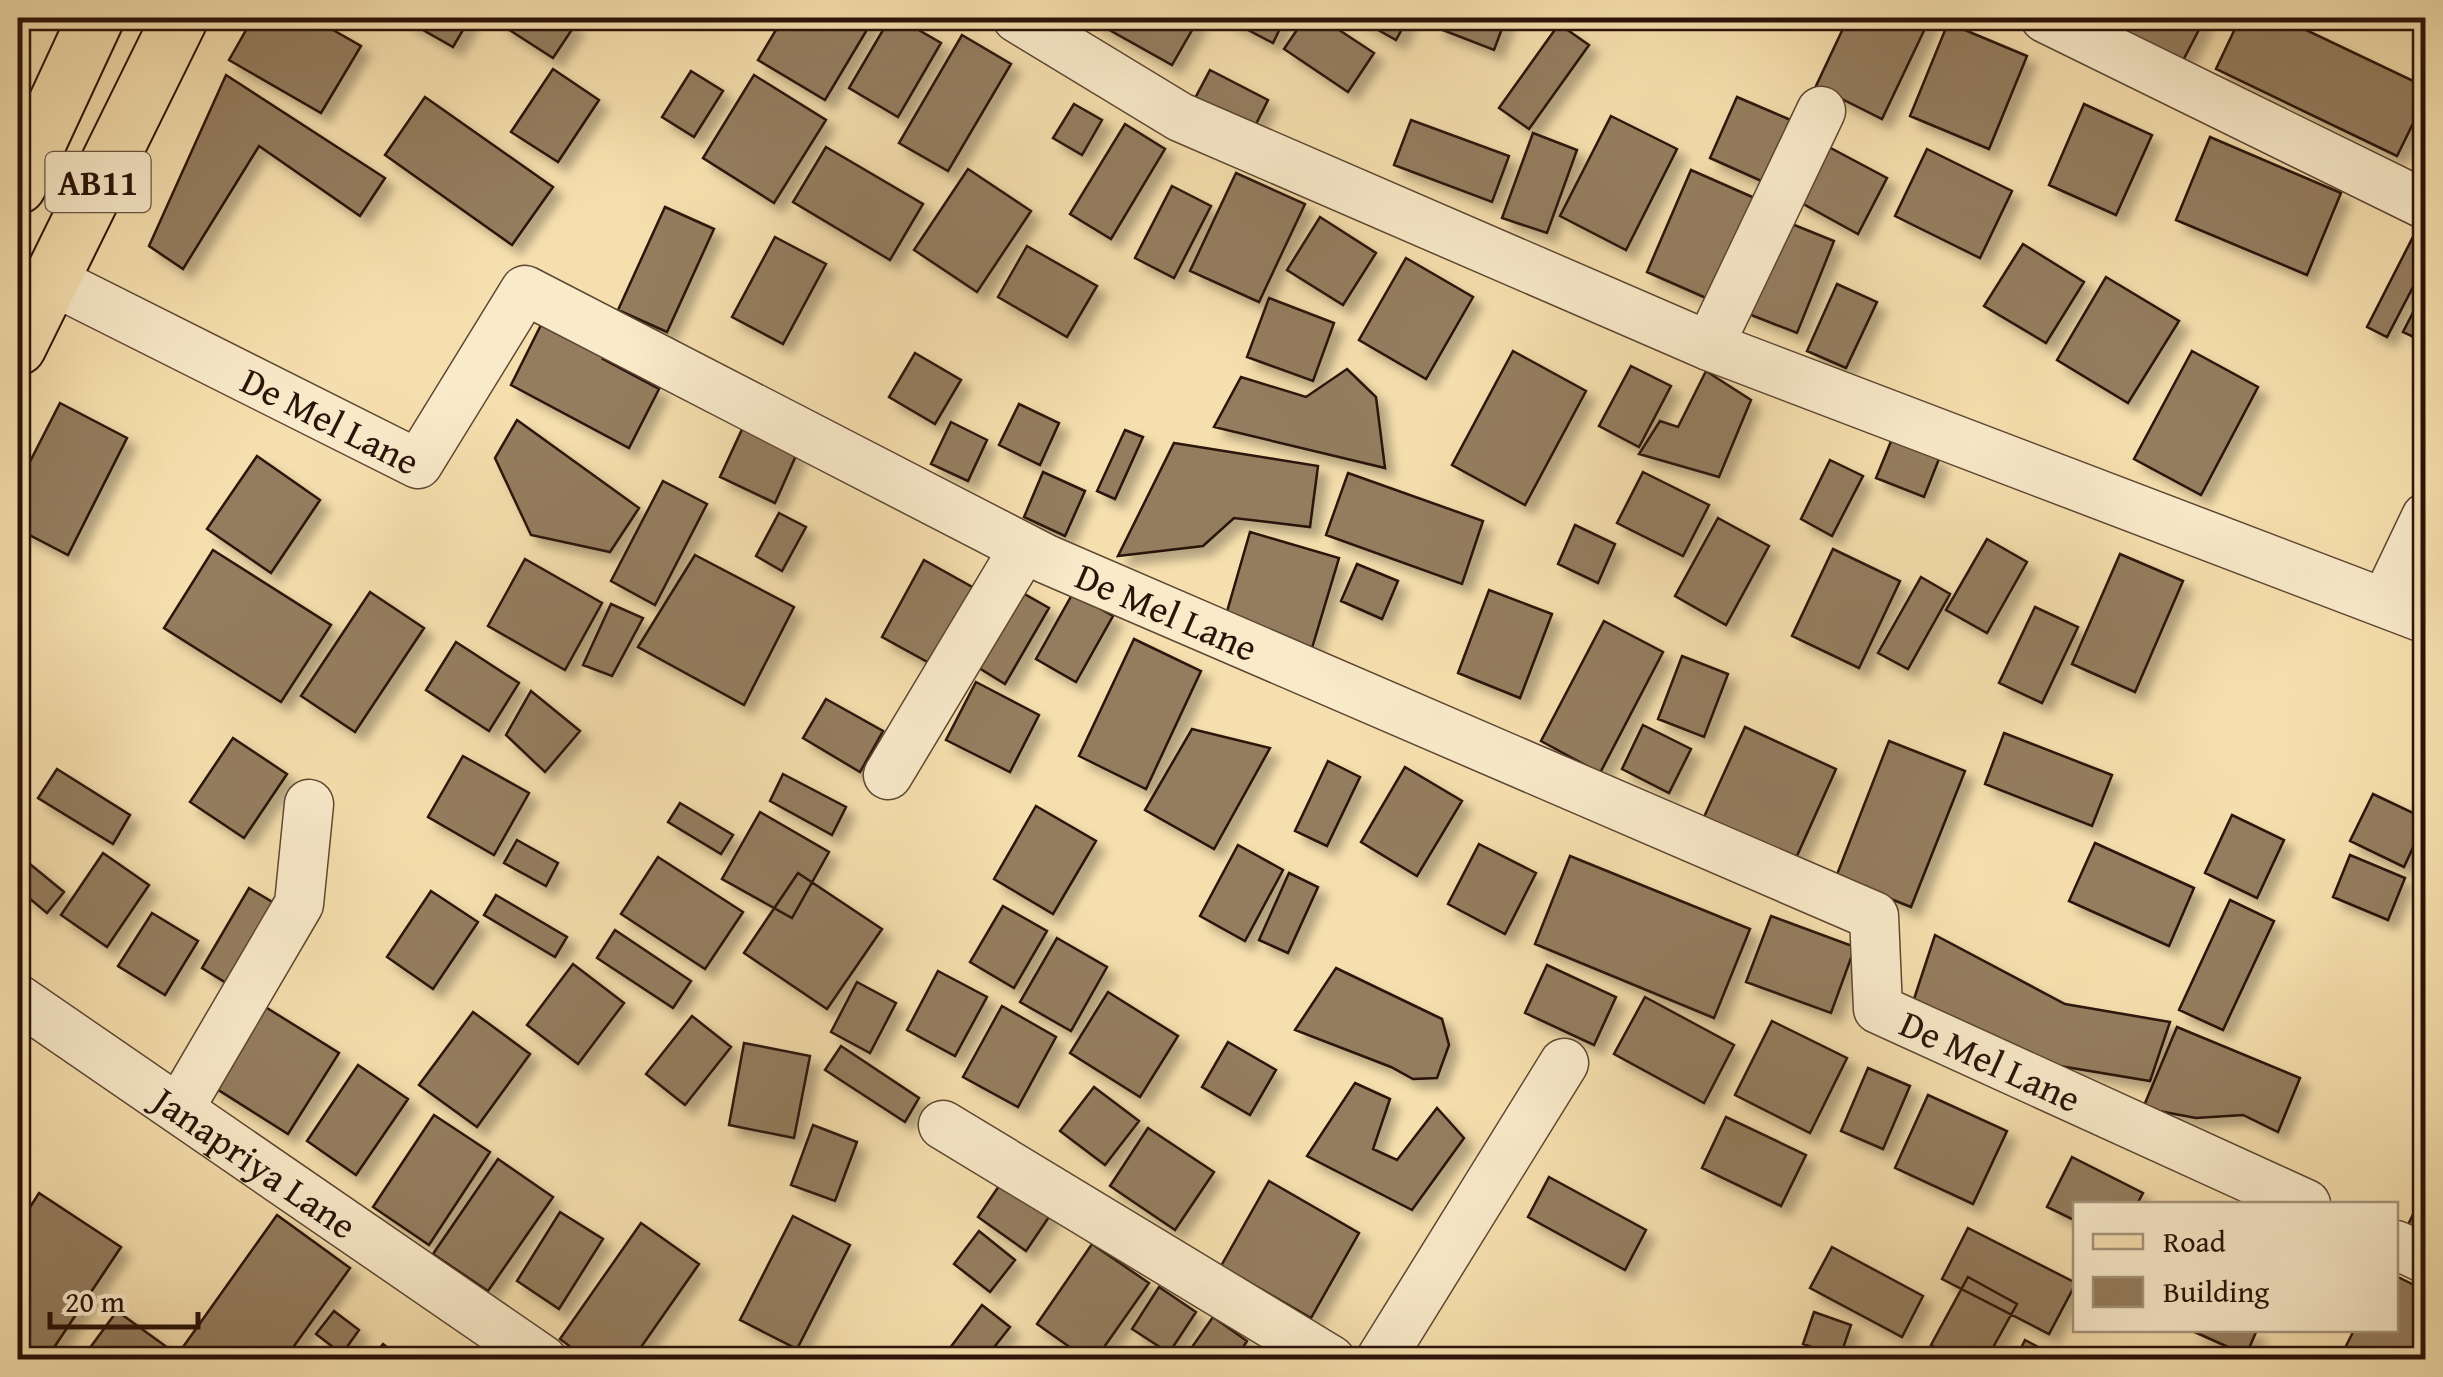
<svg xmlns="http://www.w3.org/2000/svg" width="2443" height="1377" font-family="'Gentium Book Plus',serif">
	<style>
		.building { fill: #947d5e; stroke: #2a1308; stroke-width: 2.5; filter: url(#shadow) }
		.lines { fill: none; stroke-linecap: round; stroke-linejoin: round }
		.minor-casing { stroke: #5d4632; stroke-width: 51 }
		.primary-casing { stroke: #2a1308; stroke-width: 59 }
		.minor { stroke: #f9eaca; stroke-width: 48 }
		.primary { stroke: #f6dfae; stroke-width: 55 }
		.labels { text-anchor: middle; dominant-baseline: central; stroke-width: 9; stroke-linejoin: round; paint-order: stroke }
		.shield { fill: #f9eaca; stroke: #685442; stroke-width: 2.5 }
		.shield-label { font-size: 35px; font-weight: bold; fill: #2a1308 }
		.street-label { font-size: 38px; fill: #2a1308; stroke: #f9eaca }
	</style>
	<defs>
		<filter id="shadow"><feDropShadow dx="9" dy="9" stdDeviation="5" flood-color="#0004"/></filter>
	</defs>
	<rect width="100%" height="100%" fill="#f6dfae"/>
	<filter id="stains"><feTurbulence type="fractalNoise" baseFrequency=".002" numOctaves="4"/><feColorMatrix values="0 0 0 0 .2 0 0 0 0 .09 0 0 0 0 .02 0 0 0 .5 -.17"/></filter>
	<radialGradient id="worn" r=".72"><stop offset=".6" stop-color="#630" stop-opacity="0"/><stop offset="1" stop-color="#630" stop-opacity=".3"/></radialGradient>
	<path class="building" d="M253 18H312L361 46 321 113 229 60Z
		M402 18H470L453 47Z
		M504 18H563L575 25 553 58 500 24Z
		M783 18H874L825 100 758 60Z
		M890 18H898L941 43 898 117 849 88Z
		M1088 18H1199L1172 65Z
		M1225 18H1285L1273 43Z
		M1305 18H1321L1374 53 1348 92 1284 49Z
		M1357 18H1408L1396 40Z
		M1439 18H1506L1494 50 1435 27Z
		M1848 18H1930L1882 119 1816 86Z
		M2124 18H2205L2176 74 2112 41Z
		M2240 18H2281L2426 87V97L2397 156 2216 69Z
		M1948 23 2027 56 1989 149 1910 116Z
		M1559 24 1589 45 1529 129 1499 108Z
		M962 35 1011 64 948 171 899 143Z
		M553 69 599 100 558 162 511 132Z
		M1210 70 1268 100 1251 134 1192 104Z
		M691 71 723 91 694 137 662 117Z
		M226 75 385 178 360 216 259 146 183 269 149 246Z
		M754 75 826 120 774 203 703 158Z
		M425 97 553 187 512 245 385 155Z
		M1737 97 1793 121 1766 183 1710 158Z
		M1074 104 1102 120 1082 155 1053 138Z
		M2084 104 2152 135 2116 215 2049 185Z
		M1611 116 1677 149 1626 250 1560 216Z
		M1411 120 1509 156 1492 202 1394 165Z
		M1125 124 1165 149 1111 239 1070 214Z
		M1533 133 1577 150 1547 233 1502 218Z
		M2210 137 2341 193 2307 275 2176 220Z
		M1825 145 1887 178 1858 234 1796 200Z
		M826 147 923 204 890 260 793 202Z
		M1927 149 2012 191 1980 258 1895 216Z
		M968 169 1031 211 977 292 914 250Z
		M1691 170 1766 203 1722 305 1647 272Z
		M1236 173 1305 204 1259 302 1190 271Z
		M1172 186 1211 206 1174 278 1135 258Z
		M665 207 714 229 667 332 618 310Z
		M1320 217 1376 253 1343 305 1287 270Z
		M1777 218 1834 241 1797 333 1741 311Z
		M2417 229 2426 234V262L2387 337 2367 327Z
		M775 237 826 264 783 344 732 317Z
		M2023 244 2084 282 2046 343 1984 306Z
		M1027 246 1097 286 1067 337 998 297Z
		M1406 258 1473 297 1426 379 1359 340Z
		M2106 277 2179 321 2128 403 2057 360Z
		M1837 284 1877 302 1846 368 1807 351Z
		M2426 287V343L2403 332Z
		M1269 298 1334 323 1313 381 1247 357Z
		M544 319 607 351 603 359 659 389 629 448 511 385Z
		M1513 351 1586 391 1525 505 1452 465Z
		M2192 351 2258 387 2201 495 2134 459Z
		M915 353 961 380 935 424 889 397Z
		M1631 366 1671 386 1639 447 1599 426Z
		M1347 369 1376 397 1385 468 1214 427 1241 377 1306 397Z
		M1706 371 1751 400 1719 477 1639 454 1660 421 1678 427Z
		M60 403 127 438 68 555 18 529V485Z
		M1019 404 1059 423 1040 465 999 445Z
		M517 420 639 508 610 552 531 535 495 458Z
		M951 422 987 440 968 481 931 464Z
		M744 425 798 451 775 503 720 477Z
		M1125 430 1143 437 1115 499 1097 491Z
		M1892 439 1939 459 1924 497 1876 478Z
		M1174 443 1318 466 1310 527 1234 518 1203 546 1118 556Z
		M257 456 320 500 271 573 207 529Z
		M1830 460 1863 476 1832 536 1801 519Z
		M1043 472 1085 491 1065 536 1024 517Z
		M1643 472 1709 505 1683 556 1617 523Z
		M1348 473 1483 521 1462 584 1326 535Z
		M663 481 707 504 655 605 611 581Z
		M779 513 806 527 782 571 756 556Z
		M1718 518 1769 546 1726 625 1675 596Z
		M1575 525 1615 544 1598 583 1558 564Z
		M1250 532 1339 558 1312 648 1224 622Z
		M1987 539 2027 562 1987 633 1946 610Z
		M1833 549 1900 581 1859 668 1792 636Z
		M213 550 331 625 281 702 164 628Z
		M2120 554 2183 581 2135 692 2072 664Z
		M695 555 794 607 744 705 638 647Z
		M525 559 602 603 565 670 488 626Z
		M924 560 974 588 933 665 882 637Z
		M1357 564 1398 581 1382 619 1341 601Z
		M1921 577 1950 594 1908 669 1878 653Z
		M1014 588 1049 608 1005 684 971 663Z
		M1489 590 1552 614 1520 698 1458 673Z
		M370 592 424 628 355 732 301 696Z
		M1073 593 1113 616 1076 682 1036 659Z
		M611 604 643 618 612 676 583 665Z
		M2035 607 2078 627 2042 703 1999 683Z
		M1604 621 1663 652 1600 773 1541 741Z
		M1134 639 1201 671 1146 789 1079 756Z
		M456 642 519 683 489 731 426 690Z
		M1682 656 1728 674 1704 737 1658 719Z
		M976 682 1039 715 1010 772 946 740Z
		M531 691 580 731 545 772 506 735Z
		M826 699 883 731 860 772 803 738Z
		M1643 725 1691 749 1669 793 1622 769Z
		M1745 727 1836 769 1796 858 1704 817Z
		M1192 729 1270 748 1214 849 1145 810Z
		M2004 733 2112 775 2092 826 1985 784Z
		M233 738 287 774 244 838 190 802Z
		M1889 741 1965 771 1911 907 1836 877Z
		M463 756 529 793 494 855 428 817Z
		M1328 761 1360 777 1327 846 1295 831Z
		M1405 767 1462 801 1417 876 1361 842Z
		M57 769 130 815 113 844 38 798Z
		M783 774 846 807 832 835 770 801Z
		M2373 794 2426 819 2404 867 2350 841Z
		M680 803 733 835 721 854 668 822Z
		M1036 806 1096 841 1053 914 994 879Z
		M760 812 829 852 792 918 722 879Z
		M2232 815 2284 840 2257 898 2205 873Z
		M517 840 558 863 546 886 504 863Z
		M2095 843 2194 888 2169 946 2069 901Z
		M1479 844 1536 873 1505 934 1448 904Z
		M1238 845 1283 870 1245 941 1200 916Z
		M103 853 149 885 107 947 61 915Z
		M2350 855 2405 878 2388 920 2333 897Z
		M1570 856 1750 929 1714 1018 1535 944Z
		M658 857 743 912 705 969 621 914Z
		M25 860 64 892 47 913 18 889V869Z
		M798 873 882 929 827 1009 744 953Z
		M1289 873 1318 887 1288 953 1259 940Z
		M249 888 279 906 231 986 202 968Z
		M431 891 478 922 433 989 387 957Z
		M496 895 567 937 555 957 484 915Z
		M2230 900 2274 921 2223 1030 2179 1010Z
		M1003 906 1047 931 1014 988 970 962Z
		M152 913 198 941 165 995 118 966Z
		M1771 916 1855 947 1831 1013 1746 982Z
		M615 930 691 981 673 1008 597 958Z
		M1935 935 2065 1004 2170 1022 2150 1081 2030 1061 1914 999Z
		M1057 938 1107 967 1071 1031 1020 1002Z
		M573 964 624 1003 578 1064 527 1025Z
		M1547 965 1616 997 1594 1045 1525 1013Z
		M1336 968 1442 1019 1449 1045 1437 1078 1413 1079 1391 1067 1295 1030Z
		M938 971 987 997 955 1056 907 1030Z
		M857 982 896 1003 870 1053 831 1032Z
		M1108 992 1178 1036 1140 1097 1070 1053Z
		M1645 997 1734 1045 1704 1103 1614 1054Z
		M259 1003 339 1053 288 1134 209 1084Z
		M1002 1006 1056 1037 1018 1107 963 1077Z
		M473 1012 530 1054 477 1127 419 1085Z
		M692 1016 731 1047 685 1105 646 1074Z
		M1772 1021 1847 1058 1810 1133 1735 1095Z
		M2177 1027 2300 1078 2278 1132 2243 1115 2196 1118 2143 1108Z
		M1228 1042 1276 1070 1250 1115 1202 1087Z
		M744 1043 810 1056 794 1138 729 1125Z
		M841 1046 919 1098 905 1122 825 1070Z
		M358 1065 408 1099 356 1175 307 1141Z
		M1868 1068 1910 1086 1883 1149 1841 1131Z
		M1355 1083 1390 1099 1373 1149 1397 1160 1437 1108 1464 1138 1412 1210 1307 1156Z
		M1094 1087 1139 1121 1105 1165 1060 1131Z
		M1928 1095 2007 1131 1973 1204 1895 1168Z
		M434 1115 490 1152 429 1245 373 1207Z
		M1726 1117 1806 1155 1781 1206 1702 1168Z
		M813 1125 857 1142 835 1201 791 1185Z
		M1148 1128 1214 1172 1175 1230 1110 1186Z
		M2072 1157 2143 1193 2137 1204H2076V1221L2047 1207Z
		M498 1159 553 1197 488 1291 433 1254Z
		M1005 1177 1053 1211 1026 1251 978 1217Z
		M1549 1177 1646 1230 1625 1270 1528 1217Z
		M1269 1181 1359 1233 1311 1318 1221 1266Z
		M2426 1188V1238L2406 1229Z
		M39 1193 121 1247 47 1358 18 1339V1226Z
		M560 1212 603 1239 559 1309 517 1281Z
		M277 1215 350 1268 284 1360H200L183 1347Z
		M793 1216 850 1245 797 1349 740 1320Z
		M641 1223 699 1264 632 1360H588L560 1339Z
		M1968 1228 2076 1283 2049 1334 1942 1279Z
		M979 1231 1015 1260 990 1292 954 1264Z
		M1092 1244 1149 1283 1095 1360H1088L1037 1324Z
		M1832 1247 1923 1296 1902 1337 1810 1288Z
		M2396 1276 2426 1291V1360H2339L2354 1330H2396Z
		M1968 1277 2017 1304 1986 1360H1958L1931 1345Z
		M1159 1287 1196 1312 1169 1353 1132 1329Z
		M982 1305 1010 1327 984 1360H941Z
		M117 1311 175 1353 170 1360H81Z
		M334 1311 359 1330 342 1354 316 1334Z
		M1814 1312 1851 1325 1840 1357 1803 1344Z
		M1213 1317 1247 1341 1235 1360H1183Z
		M2190 1330H2257L2246 1355Z
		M2025 1340 2063 1360H2015Z
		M383 1344 403 1360H371Z"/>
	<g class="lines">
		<g class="minor-casing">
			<g id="minor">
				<path d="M1017 18 1180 117 1709 346 2426 619"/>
				<path d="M2045 18 2426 205"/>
				<path id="s1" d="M49 279 418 464 525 290 1046 559 1874 916 1878 1009 2306 1204"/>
				<path d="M1709 346 1821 111"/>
				<path d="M2385 603 2426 517"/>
				<path d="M888 775 1024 548"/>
				<path id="s2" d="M18 999 543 1360"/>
				<path d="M179 1109 299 904 309 804"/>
				<path d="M943 1125 1331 1360"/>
				<path d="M2396 1245 2426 1259"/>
				<path d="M1380 1360 1564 1063"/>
			</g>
		</g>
		<g class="primary-casing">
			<path id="primary" d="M18 186 96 18
				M18 347 180 18"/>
		</g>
		<use href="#minor" class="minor"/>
		<use href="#primary" class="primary"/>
	</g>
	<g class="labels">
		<rect class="shield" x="45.5" y="152" width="105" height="60" rx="8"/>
		<g class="shield-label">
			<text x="98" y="182">AB11</text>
		</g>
		<g class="street-label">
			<text stroke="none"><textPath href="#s1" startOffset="315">De Mel Lane</textPath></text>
			<text stroke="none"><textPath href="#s1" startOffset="1335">De Mel Lane</textPath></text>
			<text stroke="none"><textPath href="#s1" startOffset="2322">De Mel Lane</textPath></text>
			<text stroke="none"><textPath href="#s2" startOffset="288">Janapriya Lane</textPath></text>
		</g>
	</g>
	<rect width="2443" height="1377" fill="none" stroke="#f6dfae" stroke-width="60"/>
	<rect x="20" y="20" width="2403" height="1337" fill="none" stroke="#2a1308" stroke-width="5"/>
	<rect x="30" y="30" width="2383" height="1317" fill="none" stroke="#2a1308" stroke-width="2.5"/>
	<rect x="2073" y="1202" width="325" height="130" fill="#f9eaca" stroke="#a6947c" stroke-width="2.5"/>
	<rect x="2093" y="1234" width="50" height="15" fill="#f6dfae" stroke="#a6947c" stroke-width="2.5"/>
	<text x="2163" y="1252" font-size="30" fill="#2a1308">Road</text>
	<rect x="2093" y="1277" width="50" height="30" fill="#947d5e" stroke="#a6947c" stroke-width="2.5"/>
	<text x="2163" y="1302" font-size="30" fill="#2a1308">Building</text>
	<path d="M50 1312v15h148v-15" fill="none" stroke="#2a1308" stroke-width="5"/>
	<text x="65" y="1312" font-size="30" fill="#2a1308" stroke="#f9eaca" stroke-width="8" paint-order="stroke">20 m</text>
	<rect width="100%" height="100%" filter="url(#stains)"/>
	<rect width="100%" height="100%" fill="url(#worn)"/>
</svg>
